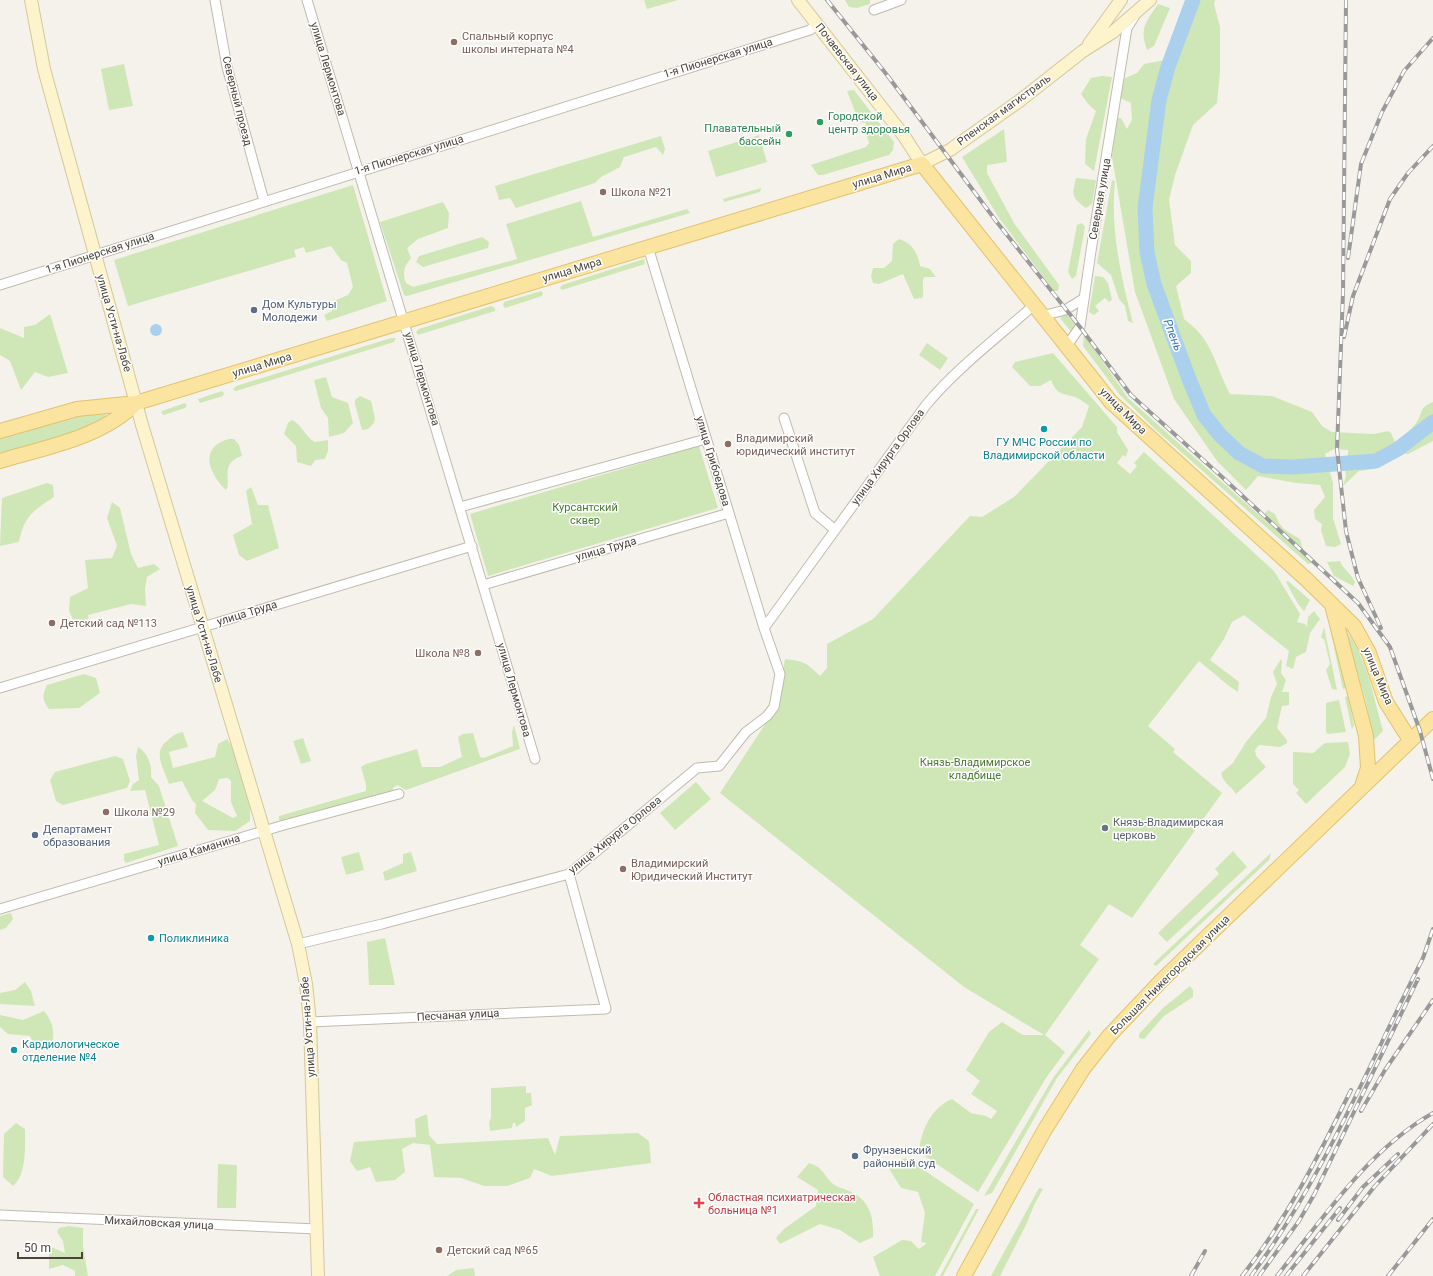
<svg xmlns="http://www.w3.org/2000/svg" width="1433" height="1276" font-family="Roboto,sans-serif">
	<style>
		.green { fill: #cfe7b6; fill-rule: evenodd }
		.water { fill: #abd0ee }
		.lines { fill: none; stroke-linecap: round; stroke-linejoin: round }
		.river { stroke: #abd0ee; stroke-width: 15 }
		.street-casing { stroke: #c0bbae; stroke-width: 11 }
		.secondary-casing { stroke: #d3c79c; stroke-width: 14 }
		.primary-casing { stroke: #e0c36e; stroke-width: 16 }
		.street { stroke: #fff; stroke-width: 9 }
		.secondary { stroke: #fdf3cd; stroke-width: 12 }
		.primary { stroke: #fae49f; stroke-width: 14 }
		.rail-casing { stroke: #999; stroke-width: 4 }
		.rail { stroke: #fff; stroke-width: 2.5; stroke-dasharray: 8; stroke-linecap: butt }
		.education-dot { fill: #8d6e63; stroke: #fff; stroke-width: 1.5 }
		.leisure-dot { fill: #2e9e5b; stroke: #fff; stroke-width: 1.5 }
		.service-dot { fill: #5c6f8a; stroke: #fff; stroke-width: 1.5 }
		.culture-dot { fill: #0f9aa8; stroke: #fff; stroke-width: 1.5 }
		.worship-dot { fill: #6b7280; stroke: #fff; stroke-width: 1.5 }
		.health-dot { fill: #e0444e; stroke: #fff; stroke-width: 1.5 }
		.labels { text-anchor: middle; dominant-baseline: central; stroke-width: 3; stroke-linejoin: round; paint-order: stroke }
		.education-label { font-size: 11px; fill: #785e54; stroke: #fff; text-anchor: start }
		.street-label { font-size: 11px; fill: #494339; stroke: #fff }
		.leisure-label { font-size: 11px; fill: #27864d; stroke: #fff; text-anchor: start }
		.service-label { font-size: 11px; fill: #4e5e75; stroke: #fff; text-anchor: start }
		.culture-label { font-size: 11px; fill: #0d838f; stroke: #fff; text-anchor: start }
		.park-label { font-size: 11px; fill: #477a2d; stroke: #fff }
		.worship-label { font-size: 11px; fill: #5b616d; stroke: #fff; text-anchor: start }
		.health-label { font-size: 11px; fill: #be3a42; stroke: #fff; text-anchor: start }
		.water-label { font-size: 12px; font-style: italic; fill: #3577b2; stroke: #fff }
	</style>
	<rect width="100%" height="100%" fill="#f5f2eb"/>
	<path class="green" d="M644 0H678L647 9Z
		M845 0H870V4L857 8 849 7Z
		M1197 0H1215L1214 4 1220 27V72L1217 103 1193 125 1175 175 1169 200 1175 245 1191 261V273L1176 286 1184 319C1214 341 1214 364 1230 394L1272 396 1312 412 1322 426 1332 432 1374 434 1388 431 1391 433 1395 442C1403 438 1411 430 1416 423 1424 412 1418 408 1433 402V441L1408 454H1400L1374 469 1359 471 1343 486 1346 476 1344 462 1348 454V450L1334 449 1325 454 1333 483V518L1341 544 1335 547 1326 546 1321 530 1322 524 1315 519 1314 510 1325 497 1320 485 1296 483 1258 476 1246 490 1217 461 1174 399 1135 292 1112 157 1116 118H1121L1127 129 1132 120 1131 103 1120 98 1123 79 1137 73 1144 64 1176 58 1186 24Z
		M1158 4 1170 8 1154 46 1147 50C1139 28 1146 22 1158 4Z
		M124 64 133 106 109 110 101 69Z
		M1102 76 1112 77 1094 171 1085 164 1086 139 1096 111 1089 105 1081 94 1091 78Z
		M854 90 894 142 893 150 889 155 823 175H818L811 165 866 147 869 143 866 132V123L859 122 847 91Z
		M1004 129 1007 162 987 165V173L1014 223 1059 285 1058 291H1054L999 218 962 157Z
		M759 135 767 162 716 177 708 151Z
		M661 136 665 149 663 155 656 147 624 157 620 167 601 177 595 183 516 208 510 198 499 200 495 186Z
		M1076 178 1096 180 1092 204 1086 208C1071 197 1072 195 1076 178Z
		M1112 180 1115 181C1110 229 1121 277 1133 323L1128 321 1125 306 1119 299 1111 275 1097 263Z
		M353 185 387 301 327 321 324 315 332 311 334 301 348 295 353 287 347 263 341 260 331 246 306 253 304 247 294 250 296 257 128 306 114 260Z
		M761 188 760 192 724 202 723 199Z
		M581 201 593 237 687 209 690 213 407 296 404 295 380 222 443 202 449 213 448 228 418 239 407 248 411 258C404 267 402 272 406 283L413 287 517 259 506 224Z
		M1082 223 1085 227 1076 276 1072 279 1068 272 1077 225Z
		M482 237 489 242 488 248 423 267 416 262 419 256Z
		M899 239C912 243 918 253 920 266L930 269 936 277H924C921 284 925 291 922 298L914 299 903 274 879 284 873 283 871 276 873 268H884L892 261 893 244Z
		M644 259 645 264 562 290 560 288 562 285Z
		M1095 276 1103 277 1108 283 1112 300 1109 302 1105 298 1095 306 1099 311 1094 315 1089 312Z
		M541 291 543 293 542 296 505 308 503 305 504 302Z
		M491 306 495 308V311L418 335 416 332 419 329Z
		M50 314 68 373 48 377 35 372 21 390 10 361 0 355V328L24 338V327L35 325Z
		M1064 315H1067L1076 325 1072 333 1060 318Z
		M1084 335 1128 398 1287 540 1265 516V513L1268 510 1275 514 1279 523 1285 530 1300 539 1303 550 1299 551 1312 563 1308 564 1155 429 1119 394 1083 346Z
		M391 338H396L394 342 236 391 233 390 236 386Z
		M927 343 948 358 940 370 919 355Z
		M1053 353 1117 427V432L1128 450 1126 457 1123 455 1117 463 1130 474 1137 466 1134 463 1144 452 1274 571 1300 614 1297 622 1305 624 1307 627 1308 617 1314 611 1320 619 1310 633 1306 652 1296 657 1293 669 1286 666 1289 651 1244 615 1232 622 1224 639 1210 660 1239 682 1238 692 1229 686 1199 661 1148 726 1175 749 1173 752 1222 793 1132 918 1109 904 1080 945 1099 959 1045 1035 1065 1052 1046 1078 978 1192 919 1152C921 1130 931 1108 952 1099L971 1113 986 1116 991 1119 997 1111 971 1094 980 1081 966 1070 989 1032 1002 1022 1023 1035H1044L964 987 720 793 777 706 785 659C804 661 807 663 820 676L827 668V644L873 619 970 516 982 517 1014 497 1082 427 1089 406C1085 403 1080 399 1075 397 1061 393 1057 395 1051 380L1040 386H1030L1012 367 1015 362Z
		M326 377 332 397 348 403 353 423 344 433 329 437 328 418 321 408 314 380Z
		M222 391 224 393 223 396 200 403 198 399Z
		M360 396 371 401 375 418 374 423 368 429 362 430 355 404V400Z
		M185 403 187 406 185 408 164 415 161 413 162 411Z
		M104 410 106 414 105 419 90 427 0 454V438L87 412Z
		M292 420C302 424 305 437 315 442L328 440V451L325 459 315 460 311 466 297 462 296 446 284 434 288 423Z
		M229 439H234L239 445 242 456C219 463 232 480 226 490 209 474 198 447 229 439Z
		M699 446 718 508 488 576 470 514Z
		M47 483 53 485 54 497C33 511 24 516 19 542L0 546 2 498Z
		M251 487 258 505H268L279 548 247 561 239 555 233 535 252 524 246 491Z
		M112 502 120 508 131 554 138 568 154 564 160 569 147 577 145 589 146 606 131 604 88 615 87 629 75 624 69 611 70 597 88 588 85 560 112 558 117 546 107 518Z
		M1340 561C1345 572 1351 573 1355 582L1353 586 1334 576 1327 562Z
		M1288 581 1310 600 1304 611 1298 604 1286 582Z
		M1329 624 1336 643 1346 688 1343 689Z
		M1324 627 1337 690 1332 689 1326 670 1330 664 1324 639 1321 638Z
		M1345 630C1367 656 1374 699 1383 731L1375 739 1369 727C1373 714 1349 648 1344 631Z
		M1281 659 1282 661 1281 673 1286 680 1282 692H1289V705L1282 706 1277 728 1287 740V743L1280 747 1259 745 1255 750 1256 756 1266 767 1236 794C1230 784 1225 786 1221 773L1233 763 1246 742 1266 718 1271 697 1277 684 1273 672Z
		M84 674 96 678 100 693 79 708 49 709C42 700 42 696 47 685Z
		M1348 696 1354 725 1352 730 1345 697Z
		M1339 700 1346 732 1328 734 1326 732V703Z
		M514 725 520 749 406 790 397 785 393 788V792L281 822 279 820V816L366 791V784L361 767 366 764 417 749 422 767H440L462 757 458 737 463 734 473 733 480 757 484 758 513 746 512 732Z
		M183 732 188 747 169 752 173 768 215 757 218 744 227 739 235 751 238 768 247 791 250 806V821L235 831 208 830 195 813 196 804 192 800 182 781 169 784C164 769 152 752 167 741 172 736 176 733 183 732ZM228 778 231 781V802L237 816 233 818 202 801 215 790 219 779Z
		M303 738 311 761 301 764 293 741Z
		M1348 742 1350 754 1345 767 1306 804 1296 793 1299 790 1293 784V752L1313 753 1325 743Z
		M138 747C148 753 152 765 151 777L159 786 178 846 126 863 124 860V854L159 845 145 790 130 791 133 784 139 780 136 756Z
		M115 756 123 759 130 781 127 788 63 805 56 801 50 780 55 772Z
		M696 782 711 799 675 830 660 813Z
		M1233 851 1247 867 1167 942 1158 933 1219 874 1215 869Z
		M359 852 364 870 346 875 341 857Z
		M411 852 417 871 385 881 383 872 403 863V854Z
		M1271 853 1269 860 1156 966 1153 964Z
		M11 913 13 919 6 928 0 930V916Z
		M385 938 395 985H369L367 942Z
		M25 982 31 991 35 1006 0 1004V993L15 990Z
		M1190 986 1193 990V997L1164 1016 1144 1039 1139 1038V1034L1163 1008Z
		M44 1011C53 1022 55 1031 52 1044L37 1051 30 1036 8 1034 0 1027V1015L23 1020Z
		M1089 1030 1091 1034 1057 1078 992 1193 984 1196 1053 1078Z
		M526 1086V1093H531L532 1105 525 1108V1121L516 1127 515 1123H513L512 1128 490 1131 489 1122 491 1118V1088Z
		M427 1114 429 1135 437 1144 548 1138 555 1155 560 1136 638 1133 649 1141 651 1163 552 1176 534 1169 530 1178 507 1186H484L461 1178 434 1177 430 1145 413 1143 402 1149 405 1172 395 1180 376 1182 370 1167 357 1171 350 1161 354 1142 416 1137 415 1119Z
		M16 1123 25 1129C25 1146 27 1174 13 1186L3 1177 4 1134Z
		M906 1158 974 1204 935 1276H880L873 1257 902 1240 911 1241 919 1249 927 1243 921 1242 925 1213 918 1192 901 1188 887 1165Z
		M809 1163C824 1168 822 1173 832 1183 835 1187 844 1188 849 1191 869 1199 874 1216 873 1237L860 1243 840 1230 820 1224 780 1244 776 1238 784 1229 816 1206 818 1190 797 1177Z
		M218 1164 237 1165 236 1208H217Z
		M1039 1188 1043 1189 1034 1205 1027 1223 1000 1276H991Z
		M976 1209H979L943 1276H940Z
		M69 1226 83 1228V1246L88 1276H75V1271L63 1265 49 1269V1246L65 1253 63 1241 57 1232 59 1228Z
		M474 1268 475 1276H447L456 1270Z"/>
	<path class="water" d="M150 330a6 6 0 1 1 12 0a6 6 0 1 1-12 0Z"/>
	<g class="lines">
		<path class="river" d="M1193 0 1168 67 1159 100 1145 208 1147 252 1154 284 1189 379 1204 415 1220 435 1239 453 1263 466 1293 467 1376 461 1398 449 1433 422"/>
		<g class="street-casing">
			<path id="street" d="M215 0 227 67 264 201
				M307 0 535 759
				M874 10 901 0
				M0 285 810 30 817 24
				M1042 316 1065 310 1083 299
				M1066 347 1080 327 1091 251 1127 28 1134 17
				M784 418 815 513 834 529
				M460 507 706 439
				M483 585 729 513
				M764 628 926 405C958 367 997 338 1034 305
				M0 688 472 546
				M0 909 284 825 399 794
				M298 944 382 924 569 874 697 768 719 766 746 732 767 716 774 707 780 674 764 628 648 247
				M310 1022 606 1009 569 874
				M0 1215 317 1229"/>
		</g>
		<g class="secondary-casing">
			<path id="secondary" d="M31 0 44 69 142 425 298 944 306 984 310 1022 318 1276
				M798 0 904 136 922 164 950 150 1018 102 1083 51 1113 32 1150 0
				M1089 44 1121 0"/>
		</g>
		<g class="primary-casing">
			<path id="primary" d="M0 431 77 409 136 403 922 164 1111 402 1307 580 1354 626 1369 653 1386 702 1410 740
				M0 461C46 447 101 438 136 403
				M1332 605 1366 736 1368 768 1363 783
				M964 1276 1044 1131 1083 1069 1109 1036 1161 981 1433 719"/>
		</g>
		<use href="#street" class="street"/>
		<use href="#secondary" class="secondary"/>
		<use href="#primary" class="primary"/>
		<g class="rail-casing">
			<path id="rail" d="M827 0 887 75 996 221 1080 327 1131 395 1221 476 1358 603 1390 647 1420 731 1433 779
				M1346 0 1343 293 1337 449 1346 531 1350 547 1358 578 1381 628
				M1348 258 1361 164 1382 112 1404 71 1433 38
				M1344 337 1353 296 1390 199 1408 173 1433 146
				M1361 1111 1385 1070 1433 1000
				M1338 1220 1363 1187 1398 1154
				M1191 1276 1205 1251
				M1242 1276C1287 1219 1319 1155 1351 1090
				M1251 1276C1323 1179 1368 1066 1423 958L1433 929
				M1259 1276 1299 1221 1315 1193 1418 979
				M1277 1276C1323 1218 1368 1150 1433 1113
				M1286 1276 1340 1208
				M1303 1276 1375 1186 1433 1124
				M1388 1276 1433 1219"/>
		</g>
		<use href="#rail" class="rail"/>
	</g>
	<g class="education-dot">
		<circle cx="454" cy="42" r="4"/>
		<circle cx="603" cy="192" r="4"/>
		<circle cx="728" cy="444" r="4"/>
		<circle cx="52" cy="623" r="4"/>
		<circle cx="478" cy="653" r="4"/>
		<circle cx="106" cy="812" r="4"/>
		<circle cx="623" cy="869" r="4"/>
		<circle cx="439" cy="1250" r="4"/>
	</g>
	<g class="leisure-dot">
		<circle cx="820" cy="122" r="4"/>
		<circle cx="789" cy="134" r="4"/>
	</g>
	<g class="service-dot">
		<circle cx="254" cy="310" r="4"/>
		<circle cx="35" cy="835" r="4"/>
		<circle cx="855" cy="1156" r="4"/>
	</g>
	<g class="culture-dot">
		<circle cx="1044" cy="429" r="4"/>
		<circle cx="151" cy="938" r="4"/>
		<circle cx="14" cy="1050" r="4"/>
	</g>
	<circle class="worship-dot" cx="1105" cy="828" r="4"/>
	<path class="health-dot" d="M697 1197h4v4h4v4h-4v4h-4v-4h-4v-4h4z"/>
	<g class="labels">
		<g class="education-label">
			<text x="462" y="36">Cпальный корпус<tspan x="462" dy="13">школы интерната №4</tspan></text>
			<text x="611" y="192">Школа №21</text>
			<text x="736" y="438">Владимирский<tspan x="736" dy="13">юридический институт</tspan></text>
			<text x="60" y="623">Детский сад №113</text>
			<text x="470" y="653" text-anchor="end">Школа №8</text>
			<text x="114" y="812">Школа №29</text>
			<text x="631" y="863">Владимирский<tspan x="631" dy="13">Юридический Институт</tspan></text>
			<text x="447" y="1250">Детский сад №65</text>
		</g>
		<g class="street-label">
			<text transform="translate(718 58) rotate(-17)">1-я Пионерская улица</text>
			<text transform="translate(847 62) rotate(52)">Почаевская улица</text>
			<text transform="translate(328 69) rotate(73)">улица Лермонтова</text>
			<text transform="translate(237 101) rotate(76)">Северный проезд</text>
			<text transform="translate(1004 110) rotate(-36)">Рпенская магистраль</text>
			<text transform="translate(409 155) rotate(-17)">1-я Пионерская улица</text>
			<text transform="translate(882 176) rotate(-17)">улица Мира</text>
			<text transform="translate(1100 199) rotate(-80)">Северная улица</text>
			<text transform="translate(100 253) rotate(-18)">1-я Пионерская улица</text>
			<text transform="translate(572 270) rotate(-17)">улица Мира</text>
			<text transform="translate(114 323) rotate(74)">улица Усти-на-Лабе</text>
			<text transform="translate(262 365) rotate(-17)">улица Мира</text>
			<text transform="translate(422 379) rotate(73)">улица Лермонтова</text>
			<text transform="translate(1123 411) rotate(45)">улица Мира</text>
			<text transform="translate(888 457) rotate(-54)">улица Хирурга Орлова</text>
			<text transform="translate(713 461) rotate(73)">улица Грибоедова</text>
			<text transform="translate(606 549) rotate(-16)">улица Труда</text>
			<text transform="translate(247 613) rotate(-17)">улица Труда</text>
			<text transform="translate(204 634) rotate(73)">улица Усти-на-Лабе</text>
			<text transform="translate(1378 676) rotate(67)">улица Мира</text>
			<text transform="translate(514 690) rotate(74)">улица Лермонтова</text>
			<text transform="translate(615 835) rotate(-39)">улица Хирурга Орлова</text>
			<text transform="translate(199 850) rotate(-17)">улица Каманина</text>
			<text transform="translate(1170 975) rotate(-45)">Большая Нижегородская улица</text>
			<text transform="translate(458 1015) rotate(-3)">Песчаная улица</text>
			<text transform="translate(308 1027) rotate(-94)">улица Усти-на-Лабе</text>
			<text transform="translate(159 1223) rotate(3)">Михайловская улица</text>
		</g>
		<g class="leisure-label">
			<text x="828" y="116">Городской<tspan x="828" dy="13">центр здоровья</tspan></text>
			<text x="781" y="128" text-anchor="end">Плавательный<tspan x="781" dy="13">бассейн</tspan></text>
		</g>
		<g class="service-label">
			<text x="262" y="304">Дом Культуры<tspan x="262" dy="13">Молодежи</tspan></text>
			<text x="43" y="829">Департамент<tspan x="43" dy="13">образования</tspan></text>
			<text x="863" y="1150">Фрунзенский<tspan x="863" dy="13">районный суд</tspan></text>
		</g>
		<g class="culture-label">
			<text x="1044" y="442" text-anchor="middle">ГУ МЧС России по<tspan x="1044" dy="13">Владимирской области</tspan></text>
			<text x="159" y="938">Поликлиника</text>
			<text x="22" y="1044">Кардиологическое<tspan x="22" dy="13">отделение №4</tspan></text>
		</g>
		<g class="park-label">
			<text x="585" y="507">Курсантский<tspan x="585" dy="13">сквер</tspan></text>
			<text x="975" y="762">Князь-Владимирское<tspan x="975" dy="13">кладбище</tspan></text>
		</g>
		<g class="worship-label">
			<text x="1113" y="822">Князь-Владимирская<tspan x="1113" dy="13">церковь</tspan></text>
		</g>
		<g class="health-label">
			<text x="708" y="1197">Областная психиатрическая<tspan x="708" dy="13">больница №1</tspan></text>
		</g>
		<g class="water-label">
			<text transform="translate(1173 335) rotate(69)">Рпень</text>
		</g>
	</g>
	<path d="M18 1252v6h64v-6" fill="none" stroke="#494339" stroke-width="2"/>
	<text x="24" y="1252" font-size="12" fill="#494339" stroke="#ffffff" stroke-width="3" paint-order="stroke">50 m</text>
</svg>
